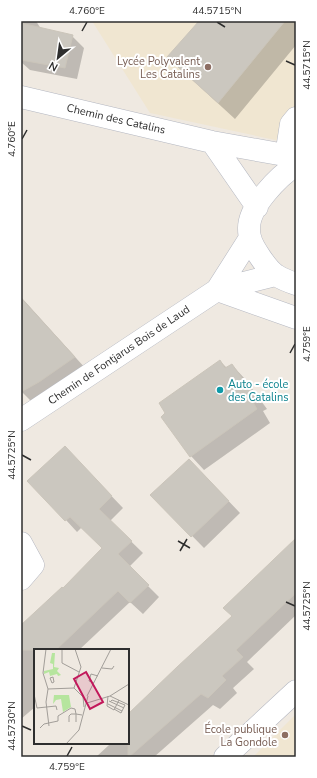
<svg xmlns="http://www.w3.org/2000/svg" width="317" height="778" font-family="'Nunito Sans',sans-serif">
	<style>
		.education { fill: #f0e6d1 }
		.shadow { fill: #0003 }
		.building { fill: #cbc7bf; stroke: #cbc5ba }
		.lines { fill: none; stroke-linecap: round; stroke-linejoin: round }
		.minor-casing { stroke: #b4b7c1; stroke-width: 23 }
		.minor { stroke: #fff; stroke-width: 22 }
		.ticks { fill: none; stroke: #2e2e2e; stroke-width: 1.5 }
		.education-dot { fill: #8d6e63; stroke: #fff; stroke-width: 1.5 }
		.culture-dot { fill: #0f9aa8; stroke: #fff; stroke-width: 1.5 }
		.labels { text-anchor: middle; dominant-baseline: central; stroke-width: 4; stroke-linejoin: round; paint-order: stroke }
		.education-label { font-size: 11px; fill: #785e54; stroke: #fff; text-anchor: end }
		.street-label { font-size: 11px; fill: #2e2e2e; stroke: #fff }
		.culture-label { font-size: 11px; fill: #0d838f; stroke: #fff; text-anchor: start }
		.inset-road { fill: none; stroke: #a29e99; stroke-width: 1 }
		.view { fill: #c2185b; fill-opacity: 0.15; stroke: #c2185b; stroke-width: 2 }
		.inset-edge { fill: none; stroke: #2e2e2e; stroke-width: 2 }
		.neatline { fill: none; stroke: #2e2e2e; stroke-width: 1.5 }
		.ticks-label { font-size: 10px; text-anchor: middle; fill: #2e2e2e }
	</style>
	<rect width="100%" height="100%" fill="#efe9e1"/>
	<path class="education" d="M92 21H296V143L294 144 150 113Z
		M296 714V757H253Z"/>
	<path class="shadow" d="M21 21H36L41 29 72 36 84 48 77 79 30 70 21 62Z
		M200 21H296V45L235 119 186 74 168 57Z
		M21 297 86 369 34 404 21 391Z
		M220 361 227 368 232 365 245 379 267 409 263 411 270 423 204 470 191 456Z
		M76 459 123 508 110 521 143 553 129 567 159 597 143 614 130 602 79 650H35V707L21 719V627L63 589 103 548 82 527 77 532 66 520Z
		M201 472 240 513 204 548 152 495Z
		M296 543V615L247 662 254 669 233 688 237 693 220 709 213 705 154 757H96L109 745 106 743H128V716L233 616Z"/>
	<path class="building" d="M199 21H285L218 103 167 57Z
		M21 23 73 35 65 68 21 60Z
		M21 298 75 357 39 382 21 392Z
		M220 360 225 368 232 364 254 395 250 397 257 409 190 457 161 417 165 413 159 403Z
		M65 446 112 496 99 509 132 541 118 554 149 585 130 603 118 591 56 650H21V625L62 587 63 588 102 548 70 517 65 521 27 481Z
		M189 459 229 501 191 537 150 495Z
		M296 538V593L236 650 243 657 222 676 226 680 208 698 201 694 129 757H128V714L177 667 232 616 223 608Z"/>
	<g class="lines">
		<g class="minor-casing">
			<path id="minor" d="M21 97 212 142 296 157
				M212 142 257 207
				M286 156 291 124 296 118
				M296 165C279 176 249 206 249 228 249 231 249 235 250 237 252 247 268 270 276 275 282 279 290 282 296 284
				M217 290 296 318
				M217 290 250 238
				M21 420 217 290 275 275
				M21 543 33 565 21 579
				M225 757 296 691"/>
		</g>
		<use href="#minor" class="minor"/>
	</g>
	<path class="ticks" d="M217 22 225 27M82 31 87 22M286 61 295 65M22 139 27 130M290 353 295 344M22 455 31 460M178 541 190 548M180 551 187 539M286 602 295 606M22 726 31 730M67 756 72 747"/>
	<g class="education-dot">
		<circle cx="208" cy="67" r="4"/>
		<circle cx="285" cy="735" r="4"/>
	</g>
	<circle class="culture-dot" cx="220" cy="390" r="4"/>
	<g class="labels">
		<g class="education-label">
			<text x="200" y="61">Lycée Polyvalent<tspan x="200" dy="13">Les Catalins</tspan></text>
			<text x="277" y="729">École publique<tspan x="277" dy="13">La Gondole</tspan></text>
		</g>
		<g class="street-label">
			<text transform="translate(116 119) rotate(13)">Chemin des Catalins</text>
			<text transform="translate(119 355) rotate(-34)">Chemin de Fontjarus Bois de Laud</text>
		</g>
		<g class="culture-label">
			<text x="228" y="384">Auto - école<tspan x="228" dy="13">des Catalins</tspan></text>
		</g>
	</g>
	<g transform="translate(34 649)">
		<rect width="95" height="95" fill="#efe9e1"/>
		<path d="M18 4H21L20 18 25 19 23 22 27 26 24 27 23 25 16 27 15 23 10 25V22L19 20V15L16 14ZM20 46H35L37 58 29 63 27 50 22 51 19 55Z" fill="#b6e59e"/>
		<path class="inset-road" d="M12 0 9 24 14 40M28 0V14L45 23M68 19 78 20 80 17M19 28 20 33 18 34 16 29ZM60 34 55 32 57 25 64 27M40 39 47 18 41 0M40 39 49 48 50 58M14 40 12 53 15 77M14 40 40 39M0 45 3 59 22 57 23 61M53 47 77 0M74 47 73 57 80 61 85 51M76 47 95 56M75 52 90 59M76 53 78 51 91 56 87 64 80 60M53 54 76 47 95 35M74 55 88 62M35 73V67L37 65H42V73M6 79 10 75 24 72V67L37 59 41 60 42 65 48 66M32 95 45 81 54 47"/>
		<path class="view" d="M52 23 69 53 56 60 40 30Z"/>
		<rect width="95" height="95" class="inset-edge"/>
	</g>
	<rect width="317" height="778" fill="none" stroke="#ffffff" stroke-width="44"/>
	<g transform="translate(58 58) rotate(209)" stroke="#ffffff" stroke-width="3" paint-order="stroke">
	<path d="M0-3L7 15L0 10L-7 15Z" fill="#2e2e2e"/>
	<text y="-6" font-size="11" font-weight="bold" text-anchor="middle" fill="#2e2e2e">N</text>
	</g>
	<rect x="22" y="22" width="273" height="734" class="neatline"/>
	<g class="ticks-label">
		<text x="87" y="14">4.760°E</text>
		<text x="217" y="14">44.5715°N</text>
		<text transform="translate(306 65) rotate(-90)" y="4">44.5715°N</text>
		<text transform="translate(11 139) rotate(-90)" y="4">4.760°E</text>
		<text transform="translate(306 344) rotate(-90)" y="4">4.759°E</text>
		<text transform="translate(11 455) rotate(-90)" y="4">44.5725°N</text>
		<text transform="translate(306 606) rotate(-90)" y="4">44.5725°N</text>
		<text transform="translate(11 726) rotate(-90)" y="4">44.5730°N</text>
		<text x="67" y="770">4.759°E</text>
	</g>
</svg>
